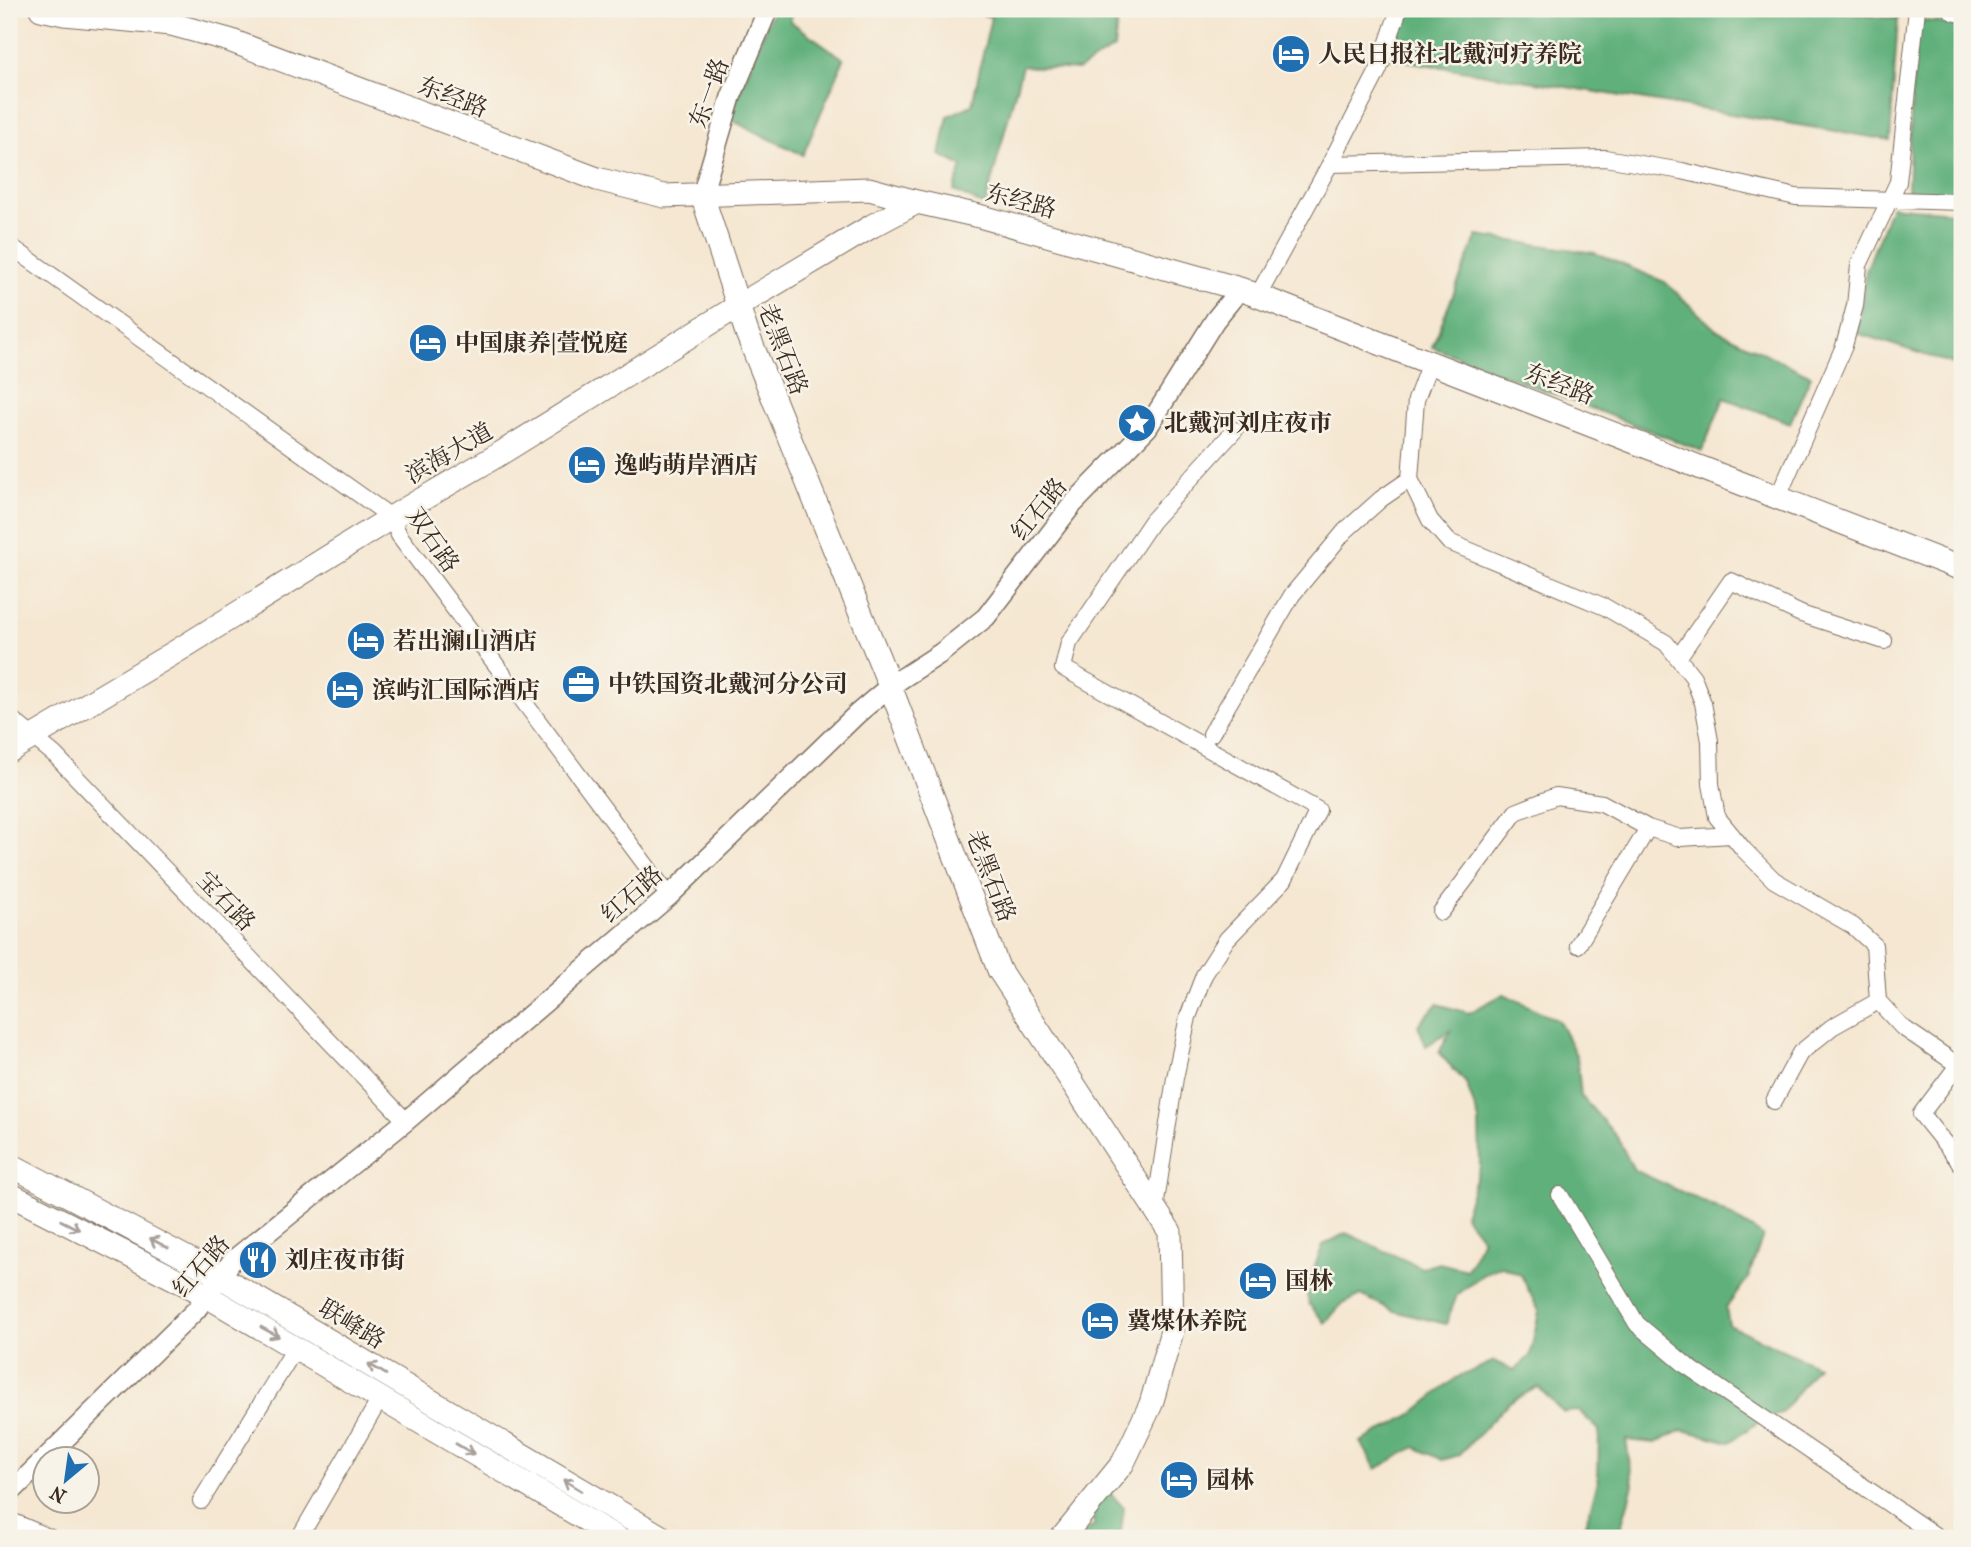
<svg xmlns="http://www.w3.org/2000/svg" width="1971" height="1547" font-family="'IM FELL French Canon','Noto Serif SC',serif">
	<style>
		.forest { fill: #61b07b; stroke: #4e6d4c; stroke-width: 2 }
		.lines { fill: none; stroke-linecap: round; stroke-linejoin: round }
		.minor-casing { stroke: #7c6c5d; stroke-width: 18 }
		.tertiary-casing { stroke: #7c6c5d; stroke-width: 22 }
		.secondary-casing { stroke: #7c6c5d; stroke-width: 25 }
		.minor { stroke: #fff; stroke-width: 16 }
		.tertiary { stroke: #fff; stroke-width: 19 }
		.secondary { stroke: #fff; stroke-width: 23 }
		.oneway { stroke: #a79f9a }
		.labels { text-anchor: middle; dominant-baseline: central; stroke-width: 5; stroke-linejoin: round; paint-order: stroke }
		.poi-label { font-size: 24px; font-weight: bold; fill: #3b2a1e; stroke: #f7f3e8; text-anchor: start }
		.street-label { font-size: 24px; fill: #3b2a1e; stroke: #f7f3e8 }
	</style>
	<rect width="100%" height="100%" fill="#f7f3e8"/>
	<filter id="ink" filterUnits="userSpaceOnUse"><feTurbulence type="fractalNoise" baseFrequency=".0143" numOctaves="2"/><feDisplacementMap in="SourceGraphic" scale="14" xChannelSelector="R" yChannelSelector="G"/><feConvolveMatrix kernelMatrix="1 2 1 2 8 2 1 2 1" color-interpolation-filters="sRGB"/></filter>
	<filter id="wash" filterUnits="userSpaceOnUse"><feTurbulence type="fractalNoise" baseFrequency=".00686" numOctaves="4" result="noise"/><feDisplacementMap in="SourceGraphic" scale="28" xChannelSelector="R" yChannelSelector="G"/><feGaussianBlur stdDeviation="1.57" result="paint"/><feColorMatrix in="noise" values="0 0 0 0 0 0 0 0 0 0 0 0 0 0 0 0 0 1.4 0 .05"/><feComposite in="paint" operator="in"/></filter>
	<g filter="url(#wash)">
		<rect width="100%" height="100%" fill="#f5e7d1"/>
		<path class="forest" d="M773 9H794L790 21 844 59 803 155 729 119Z
			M962 9H1119L1114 48 1078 70 1022 66 985 206 954 191 962 166 940 155 948 116 972 105 991 17Z
			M1407 9H1802L1898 19 1890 140 1388 58Z
			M1915 19 1962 26V194L1908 191Z
			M1891 206 1962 213V367L1857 333 1866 271Z
			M1477 236 1595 253 1665 282 1715 329 1811 376 1790 423 1724 398 1702 451 1432 347Z
			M1504 994 1559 1021 1577 1057 1581 1096 1617 1137 1634 1170 1723 1211 1763 1236 1748 1278 1726 1308 1729 1325 1817 1366 1782 1413 1764 1418 1730 1442 1683 1430 1655 1443 1626 1440 1633 1485 1618 1538H1582L1598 1481 1599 1430 1579 1411 1563 1412 1538 1387 1509 1402 1459 1455 1443 1460 1415 1447 1376 1469 1361 1442 1411 1415 1456 1378 1494 1361 1514 1371 1530 1356 1539 1311 1521 1275 1501 1266 1482 1275 1457 1295 1446 1324 1394 1311 1361 1295 1341 1305 1325 1323 1309 1304 1306 1289 1323 1245 1346 1233 1422 1268 1439 1263 1467 1270 1483 1239 1464 1215 1480 1167 1479 1120 1466 1083 1439 1053 1450 1031 1426 1046 1418 1025 1437 1004 1469 1013Z
			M1110 1493 1124 1508 1120 1538H1076L1094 1525V1507Z"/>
	</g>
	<g filter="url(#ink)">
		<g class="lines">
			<g class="minor-casing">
				<path id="minor" d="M1330 164 1605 158 1682 171 1796 197 1962 202
					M9 245 391 517 399 535 669 896
					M1258 295 1330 164 1379 69 1399 9
					M1430 362 1416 400 1410 479 1430 520 1449 542 1605 607 1666 643 1693 677 1703 703 1710 741 1711 784 1717 817 1744 850 1774 880 1853 926 1874 945 1878 1001 1902 1027 1958 1065
					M1778 497 1844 346 1855 306 1859 265 1898 182 1917 9
					M1678 658 1731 581 1801 614 1884 641
					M9 717 55 755 406 1121
					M1211 734 1292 595 1345 531 1381 499 1410 479
					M1441 912 1516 812 1556 796 1602 803 1648 828 1680 838 1732 835
					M1578 945 1648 828
					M1962 1060 1921 1114 1962 1165
					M1774 1101 1800 1053 1832 1027 1878 1001
					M1560 1195 1637 1324 1687 1366 1939 1538
					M1155 1208 1175 1078 1188 1017 1204 975 1227 939 1284 880 1318 810 1063 668 1069 643 1152 521 1235 430
					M201 1501 296 1347
					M9 1520 51 1538
					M299 1538 380 1399"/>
			</g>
			<g class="tertiary-casing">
				<path id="tertiary" d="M702 195 731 97 768 9
					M9 1494 196 1310 232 1261 406 1121 669 896 857 714 890 686 941 653 986 617 1072 505 1148 427 1215 320 1240 289"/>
			</g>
			<g class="secondary-casing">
				<path id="secondary" d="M41 9 64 14 171 24 229 40 597 179 664 196 869 189 917 202 979 216 1240 289 1962 569
					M1955 9 1962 10
					M702 195 747 333 890 686 999 970 1170 1232 1172 1331 1151 1404 1123 1463 1062 1538
					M9 751 177 651 402 511 498 455 738 306 872 226 917 202
					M9 1164 209 1270 663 1538
					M9 1194 195 1289 617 1538"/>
			</g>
			<use href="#minor" class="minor"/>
			<use href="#tertiary" class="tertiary"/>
			<use href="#secondary" class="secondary"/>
		</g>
		<defs><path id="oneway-shaft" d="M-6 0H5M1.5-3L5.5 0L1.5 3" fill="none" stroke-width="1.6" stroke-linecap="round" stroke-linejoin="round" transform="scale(1.75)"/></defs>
		<g class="oneway">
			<use href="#oneway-shaft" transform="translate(70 1225) rotate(27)"/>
			<use href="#oneway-shaft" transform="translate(159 1243) rotate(-152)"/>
			<use href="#oneway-shaft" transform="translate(270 1332) rotate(29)"/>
			<use href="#oneway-shaft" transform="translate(377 1369) rotate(-149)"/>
			<use href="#oneway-shaft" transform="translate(465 1449) rotate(30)"/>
			<use href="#oneway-shaft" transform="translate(572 1485) rotate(-149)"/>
		</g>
	</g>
	<defs>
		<g id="hotel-disc" transform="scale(2.0125)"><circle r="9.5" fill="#1f6fb2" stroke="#f7f3e8"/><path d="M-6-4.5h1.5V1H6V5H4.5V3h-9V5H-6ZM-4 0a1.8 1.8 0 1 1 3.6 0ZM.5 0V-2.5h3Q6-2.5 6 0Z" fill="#fff"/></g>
		<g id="sight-disc" transform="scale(2.0125)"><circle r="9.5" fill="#1f6fb2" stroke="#f7f3e8"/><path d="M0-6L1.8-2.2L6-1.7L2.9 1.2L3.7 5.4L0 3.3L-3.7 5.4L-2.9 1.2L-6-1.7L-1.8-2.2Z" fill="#fff"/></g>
		<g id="office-disc" transform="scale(2.0125)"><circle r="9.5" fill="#1f6fb2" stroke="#f7f3e8"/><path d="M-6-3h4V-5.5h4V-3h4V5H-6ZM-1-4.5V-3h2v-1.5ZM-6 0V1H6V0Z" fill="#fff"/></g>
		<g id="restaurant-disc" transform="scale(2.0125)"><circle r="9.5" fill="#1f6fb2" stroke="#f7f3e8"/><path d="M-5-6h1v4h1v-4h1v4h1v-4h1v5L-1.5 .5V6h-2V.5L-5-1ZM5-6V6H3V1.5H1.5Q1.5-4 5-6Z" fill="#fff"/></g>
	</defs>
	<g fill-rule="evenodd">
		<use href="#hotel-disc" x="1291" y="54"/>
		<use href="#hotel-disc" x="428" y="343"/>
		<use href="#sight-disc" x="1137" y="423"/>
		<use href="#hotel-disc" x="587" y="465"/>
		<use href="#hotel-disc" x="366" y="641"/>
		<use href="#office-disc" x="581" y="684"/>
		<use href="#hotel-disc" x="345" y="690"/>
		<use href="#restaurant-disc" x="258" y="1260"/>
		<use href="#hotel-disc" x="1258" y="1281"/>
		<use href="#hotel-disc" x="1100" y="1321"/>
		<use href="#hotel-disc" x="1179" y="1480"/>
	</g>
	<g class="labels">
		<g class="poi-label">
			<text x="1318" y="54">人民日报社北戴河疗养院</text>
			<text x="455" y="343">中国康养|萱悦庭</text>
			<text x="1164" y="423">北戴河刘庄夜市</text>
			<text x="614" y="465">逸屿萌岸酒店</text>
			<text x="393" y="641">若出澜山酒店</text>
			<text x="608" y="684">中铁国资北戴河分公司</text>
			<text x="372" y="690">滨屿汇国际酒店</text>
			<text x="285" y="1260">刘庄夜市街</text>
			<text x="1285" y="1281">国林</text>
			<text x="1127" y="1321">冀煤休养院</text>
			<text x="1206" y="1480">园林</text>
		</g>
		<g class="street-label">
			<text transform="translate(709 93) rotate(-70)">东一路</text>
			<text transform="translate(453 97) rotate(21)">东经路</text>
			<text transform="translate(1021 201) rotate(15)">东经路</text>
			<text transform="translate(783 349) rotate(69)">老黑石路</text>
			<text transform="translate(1560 384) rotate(21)">东经路</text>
			<text transform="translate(449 453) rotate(-30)">滨海大道</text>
			<text transform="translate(1039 509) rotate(-51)">红石路</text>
			<text transform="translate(433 540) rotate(55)">双石路</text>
			<text transform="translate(991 876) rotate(69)">老黑石路</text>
			<text transform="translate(632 894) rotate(-41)">红石路</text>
			<text transform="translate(226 901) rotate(46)">宝石路</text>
			<text transform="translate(201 1266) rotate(-49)">红石路</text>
			<text transform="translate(352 1324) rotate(31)">联峰路</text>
		</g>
	</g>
	<rect width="1971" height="1547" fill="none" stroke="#f7f3e8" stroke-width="35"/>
	<g transform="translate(66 1480) rotate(209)"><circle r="33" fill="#f7f3e8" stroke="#aca397" stroke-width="2"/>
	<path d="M0-5L12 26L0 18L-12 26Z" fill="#1f6fb2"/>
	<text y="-10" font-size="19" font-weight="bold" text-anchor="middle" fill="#3b2a1e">N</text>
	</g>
</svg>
